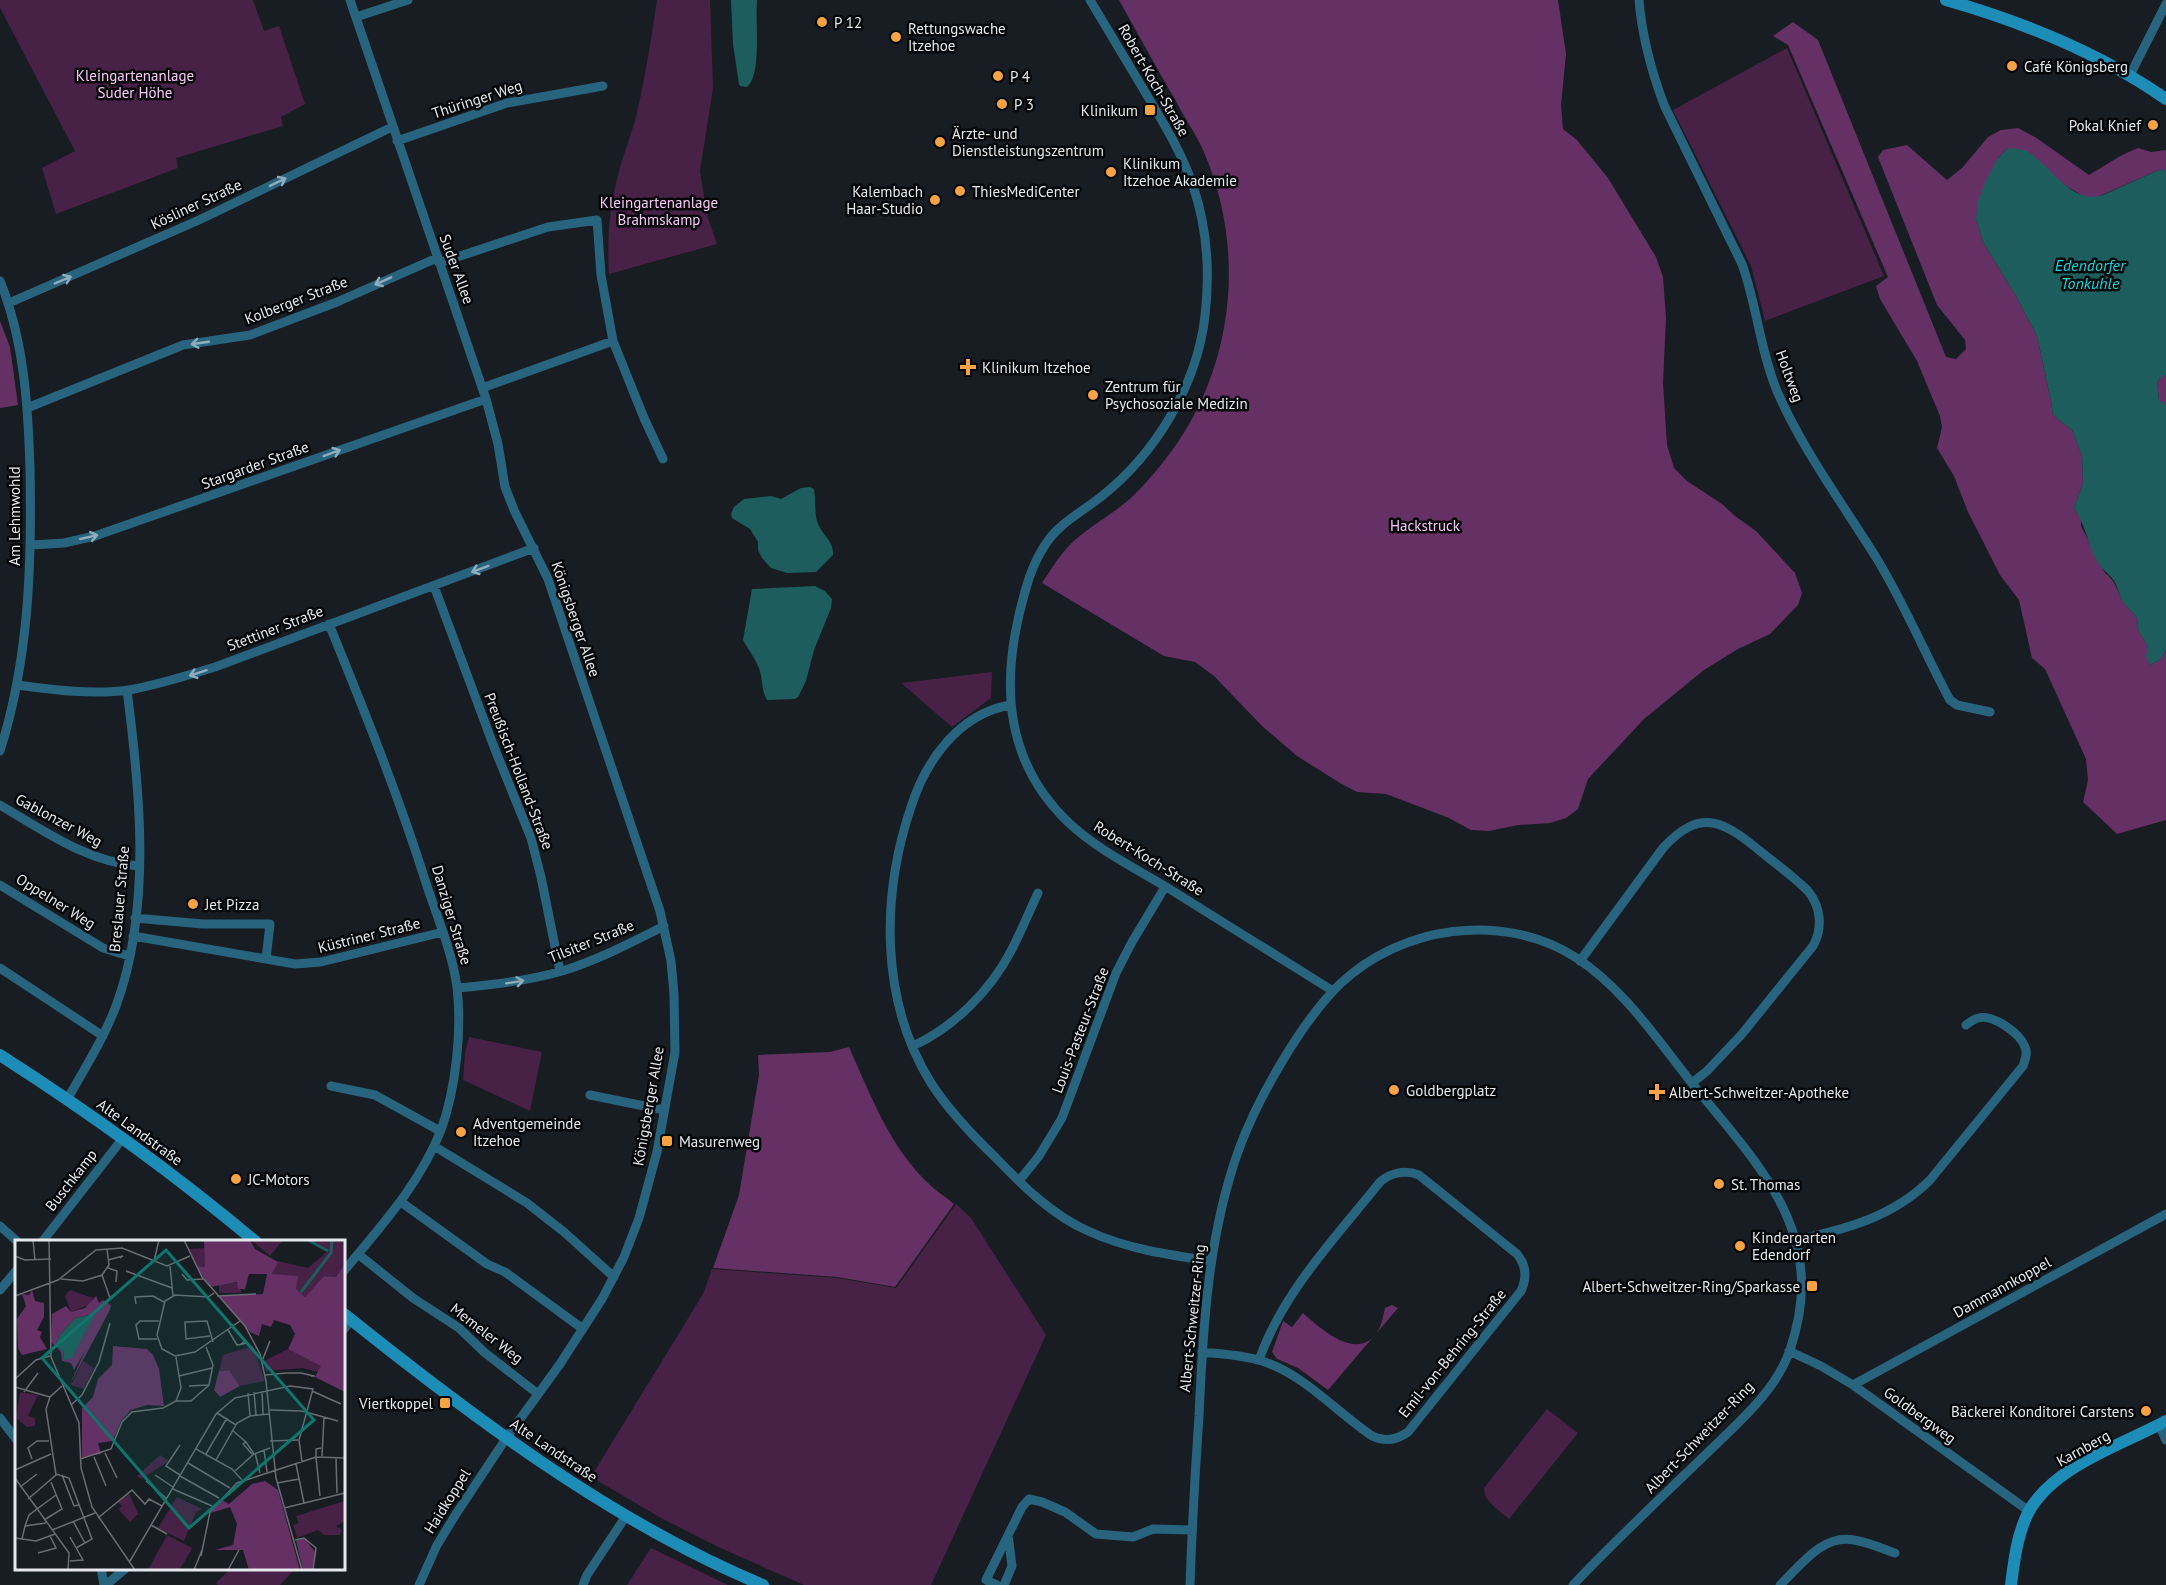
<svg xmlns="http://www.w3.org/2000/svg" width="2166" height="1585" font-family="'PT Sans',sans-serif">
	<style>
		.green { fill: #472146 }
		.forest { fill: #653064 }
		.water { fill: #1d5d5e }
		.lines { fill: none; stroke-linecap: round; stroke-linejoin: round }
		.street { stroke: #28647e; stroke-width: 9 }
		.secondary { stroke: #1d8db7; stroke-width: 12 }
		.oneway { stroke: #90adbc }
		.poi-dot { fill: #f5a345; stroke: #060709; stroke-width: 2 }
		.labels { text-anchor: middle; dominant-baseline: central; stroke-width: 5; stroke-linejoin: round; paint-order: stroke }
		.poi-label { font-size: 15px; fill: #e6e9ee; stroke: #060709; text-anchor: start }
		.park-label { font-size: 15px; fill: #f8c8f6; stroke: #060709 }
		.street-label { font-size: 15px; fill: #e6e9ee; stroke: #060709 }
		.water-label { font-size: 16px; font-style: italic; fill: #14d9dc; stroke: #060709 }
		.inset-river { fill: none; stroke: #1d5d5e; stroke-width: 3 }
		.inset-road { fill: none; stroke: #6a6e74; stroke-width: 1.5 }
		.view { fill: #0f766e; fill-opacity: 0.15; stroke: #0f766e; stroke-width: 3 }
		.inset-edge { fill: none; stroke: #e6e9ee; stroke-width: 3 }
	</style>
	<rect width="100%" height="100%" fill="#181c23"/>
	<path class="green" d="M0 0H253L264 31 279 26 305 104 281 117 283 126 176 158 178 168 56 214 42 168 75 151 0 8Z
		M657 0H710L713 88 700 171 707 215 717 244 609 274C607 242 609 210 617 179 622 158 630 138 636 117 645 78 651 40 657 0Z
		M1787 48 1884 276 1765 321 1751 266 1673 110Z
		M992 672 991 698 952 727 901 683Z
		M469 1037 542 1052 530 1111 463 1080 465 1053Z
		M956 1204 971 1218 1046 1335 931 1585H804L716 1546 661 1518 588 1475 594 1472 703 1294 712 1269 837 1278 896 1288Z
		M1547 1409 1578 1433 1509 1519C1499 1510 1484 1502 1484 1488Z
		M651 1548 728 1585H627Z
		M230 1569V1568L295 1569 280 1585H218L216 1583Z"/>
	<path class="forest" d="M1119 0H1558L1566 54 1561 105 1563 129 1577 140 1608 178 1656 257 1663 277 1666 318 1663 383 1667 445 1674 468 1687 481 1722 504 1735 516 1756 531 1795 573 1802 593 1798 605 1770 634 1738 649 1704 670 1644 719 1588 779 1578 809 1566 818 1550 823 1518 825 1489 831 1471 830 1449 818 1386 794 1357 792 1340 783 1297 756 1262 726 1214 676 1195 662 1164 656 1042 583C1052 568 1061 552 1075 540 1093 524 1115 513 1133 496 1142 487 1152 476 1160 466 1233 379 1249 254 1203 150 1196 134 1185 119 1177 103 1157 69 1138 34 1119 0Z
		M1793 22 1818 40 1946 357 1956 359 1966 349 1965 340 1937 305 1878 157 1883 150 1907 145 1947 180 1962 168 1988 137 2001 130 2018 128 2035 137 2089 175 2122 155 2138 148 2151 152 2166 150V172L2161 169 2095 198 2085 197 2066 186 2008 148 1998 158 1976 219 1983 242 2016 296 2037 336 2051 401 2053 415 2072 430 2082 456 2083 483 2074 508 2081 519V526L2105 573C2116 581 2117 591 2123 601 2126 607 2134 612 2138 620L2137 628 2148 647 2150 665 2161 659 2166 650V820L2117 834 2083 802 2088 780 2086 759 2045 669 2032 658 2019 600 2000 575 1968 512 1954 476 1937 448 1942 427 1940 416 1917 361 1880 299 1876 286 1888 277 1788 45 1773 36Z
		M0 321 10 347 18 405 0 408Z
		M2166 374V405H2165L2159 400 2157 382Z
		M849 1047C870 1094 890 1147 928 1183 936 1191 946 1197 954 1204L895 1287 837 1277 713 1268 739 1195 759 1075 758 1055 830 1052Z
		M1392 1305 1398 1308 1328 1390 1298 1368 1277 1359 1272 1352 1283 1321 1292 1327 1303 1313C1321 1329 1358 1363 1378 1331 1382 1324 1383 1316 1385 1308Z"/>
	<path class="water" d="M731 0H757C755 22 762 74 747 87L740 86 739 84 733 44Z
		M2008 148C2014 149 2022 149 2027 151 2050 164 2071 206 2103 195L2161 169 2166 172V374L2157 382 2159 400 2166 405V650L2161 659 2150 665 2146 656 2148 647 2137 628 2138 620C2133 611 2127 608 2123 602 2119 595 2118 585 2111 577 2104 570 2098 565 2094 555 2087 540 2084 522 2074 508L2083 483 2082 456 2072 430 2053 415 2051 401 2037 336 2016 296 1983 242 1976 219 1978 201 1986 180 1998 158Z
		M810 487 814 489C816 500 814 514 818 524 823 536 834 541 833 555L816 572 787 573 771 568 762 558 758 550V542L750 529 732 518 731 514 734 507 744 499 771 496 781 499 801 488Z
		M815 586 825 591 832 599 831 608 814 650 806 681 798 697 795 699 767 700C761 690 763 681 760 671 756 659 749 651 743 640L752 589Z"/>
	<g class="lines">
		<path class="street" d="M350 0 486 399 498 444 505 487 514 510 548 579 660 911 671 961 674 994 675 1052 657 1152 639 1218 624 1257 602 1299 560 1364 507 1437 456 1514 437 1545 419 1585
			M1090 0C1110 34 1131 68 1151 102 1167 129 1183 156 1193 186 1207 227 1210 273 1205 316 1197 385 1156 453 1102 496 1082 512 1059 523 1045 545 1031 566 1025 590 1019 615 1001 692 1008 765 1069 823 1098 850 1135 868 1168 888 1223 922 1278 957 1333 991
			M1639 0C1642 37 1651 70 1664 105L1742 264C1757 306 1760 350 1777 391 1803 451 1843 504 1877 559 1905 605 1925 654 1950 700L1957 705 1990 712
			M356 17 408 0
			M2130 75 2166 4
			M397 141 507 103 603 86
			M439 263 548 227 597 220 601 275 613 341 644 418 663 459
			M0 281C24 340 28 405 30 468 32 564 29 659 0 751
			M9 303 199 220 392 127
			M482 388 613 341
			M27 408 183 345 250 335 337 302 437 258
			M31 545 64 543 95 536 486 399
			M434 586 494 747 531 838 541 877 560 971
			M329 624C364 710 398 794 426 883 437 917 452 951 457 987 462 1030 456 1089 441 1130 420 1184 380 1227 344 1271
			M18 685C54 690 93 695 129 690 158 685 186 676 215 667L534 548
			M1010 705C959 714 926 760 911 807 881 896 880 1001 931 1083 949 1111 972 1135 996 1158 1023 1186 1052 1215 1088 1231 1127 1249 1169 1255 1211 1261
			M0 805C44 831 87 862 139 866
			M0 885 103 948 129 956
			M133 936 266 959 270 924H203L135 918
			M266 959 295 964 321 962 443 932
			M1580 961 1663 848C1703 804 1727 824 1765 855 1780 867 1795 878 1808 891 1821 907 1823 928 1813 946L1742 1034 1707 1071 1692 1083
			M0 968 103 1036
			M457 988C493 985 528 981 562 971 598 960 630 943 664 926
			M913 1046C954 1027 990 991 1011 951 1021 932 1029 912 1038 893
			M331 1086 375 1095 440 1131
			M590 1095 664 1110
			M68 1098C85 1068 104 1038 116 1006 152 909 140 790 127 690
			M434 1146 527 1203 564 1232 614 1277
			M1019 1181 1039 1156 1062 1118 1116 973 1132 942 1165 887
			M401 1202 487 1264 505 1272 583 1329
			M0 1226 18 1242
			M1797 1240C1846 1229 1893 1217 1930 1180L2023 1066C2025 1060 2028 1053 2025 1047 2020 1033 1993 1014 1978 1018 1974 1019 1970 1022 1966 1025
			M42 1242 123 1138
			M358 1254 413 1298 459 1328 484 1352 538 1394
			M0 1290 16 1271
			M344 1329 351 1320
			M1789 1351 1821 1366 1853 1385 2029 1511
			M1202 1352C1222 1354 1243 1355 1262 1361 1305 1375 1335 1411 1372 1436 1385 1442 1397 1440 1408 1432L1521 1291C1527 1278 1526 1265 1517 1254L1419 1175C1406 1170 1391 1172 1380 1182 1335 1238 1283 1292 1259 1360
			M1853 1385 2166 1214
			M0 1418 16 1439
			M2159 1425 2166 1440
			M101 1568 104 1585
			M106 1585 126 1568
			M583 1585 587 1575 626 1516
			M997 1585 986 1580 1022 1507 1029 1499 1042 1502 1065 1512 1096 1534 1133 1537 1153 1529 1192 1530
			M1004 1585 1012 1566 1008 1535
			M1190 1585C1192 1529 1195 1472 1199 1416 1203 1326 1208 1235 1239 1149 1258 1098 1301 1022 1340 984 1401 926 1502 911 1575 957 1625 989 1658 1041 1695 1087 1762 1169 1829 1235 1790 1350 1775 1394 1732 1428 1700 1460 1657 1501 1614 1542 1573 1585
			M1780 1585C1800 1566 1822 1534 1854 1540 1867 1542 1881 1548 1895 1553"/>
		<path class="secondary" d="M1946 0C2023 22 2100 53 2166 99
			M0 1055C89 1112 175 1174 256 1242
			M344 1314C470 1415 613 1523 763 1585
			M2011 1585C2014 1561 2017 1535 2028 1513 2053 1466 2122 1445 2166 1421"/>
	</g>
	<defs><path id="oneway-shaft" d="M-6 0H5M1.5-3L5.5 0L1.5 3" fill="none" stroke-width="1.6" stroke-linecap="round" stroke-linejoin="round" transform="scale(1.5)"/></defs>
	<g class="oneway">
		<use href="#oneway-shaft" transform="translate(278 182) rotate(-26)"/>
		<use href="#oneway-shaft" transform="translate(63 280) rotate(-23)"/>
		<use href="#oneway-shaft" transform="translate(383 281) rotate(156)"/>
		<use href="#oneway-shaft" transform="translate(200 343) rotate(172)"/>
		<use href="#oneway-shaft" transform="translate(332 453) rotate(-20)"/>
		<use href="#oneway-shaft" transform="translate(89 537) rotate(-13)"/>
		<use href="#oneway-shaft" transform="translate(480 569) rotate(160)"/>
		<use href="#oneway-shaft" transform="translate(198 673) rotate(162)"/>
		<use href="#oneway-shaft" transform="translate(515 982) rotate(-9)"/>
	</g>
	<g class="poi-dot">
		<circle cx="822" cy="22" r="6"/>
		<circle cx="896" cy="37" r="6"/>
		<circle cx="2012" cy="66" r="6"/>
		<circle cx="998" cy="76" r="6"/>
		<circle cx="1002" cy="104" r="6"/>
		<rect x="1144" y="104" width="12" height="12" rx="3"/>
		<circle cx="2153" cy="125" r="6"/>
		<circle cx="940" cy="142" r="6"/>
		<circle cx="1111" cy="172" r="6"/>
		<circle cx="960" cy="191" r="6"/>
		<circle cx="935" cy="200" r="6"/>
		<path d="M965 358h6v6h6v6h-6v6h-6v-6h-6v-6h6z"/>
		<circle cx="1093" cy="395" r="6"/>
		<circle cx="193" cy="904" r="6"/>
		<circle cx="1394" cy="1090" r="6"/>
		<path d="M1654 1083h6v6h6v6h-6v6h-6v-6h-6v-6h6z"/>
		<circle cx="461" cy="1132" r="6"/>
		<rect x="661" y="1135" width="12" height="12" rx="3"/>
		<circle cx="236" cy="1179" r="6"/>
		<circle cx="1719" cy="1184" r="6"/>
		<circle cx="1740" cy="1246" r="6"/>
		<rect x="1806" y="1280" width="12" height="12" rx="3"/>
		<rect x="439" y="1397" width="12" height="12" rx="3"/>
		<circle cx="2146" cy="1411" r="6"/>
	</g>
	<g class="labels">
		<g class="poi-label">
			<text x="834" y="22">P 12</text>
			<text x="908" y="28">Rettungswache<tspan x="908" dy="17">Itzehoe</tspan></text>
			<text x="2024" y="66">Café Königsberg</text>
			<text x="1010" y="76">P 4</text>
			<text x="1014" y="104">P 3</text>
			<text x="1138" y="110" text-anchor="end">Klinikum</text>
			<text x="2141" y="125" text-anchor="end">Pokal Knief</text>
			<text x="952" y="133">Ärzte- und<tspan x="952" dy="17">Dienstleistungszentrum</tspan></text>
			<text x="1123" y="163">Klinikum<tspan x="1123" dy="17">Itzehoe Akademie</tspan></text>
			<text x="923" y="191" text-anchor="end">Kalembach<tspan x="923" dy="17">Haar-Studio</tspan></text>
			<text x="972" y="191">ThiesMediCenter</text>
			<text x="982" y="367">Klinikum Itzehoe</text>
			<text x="1105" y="386">Zentrum für<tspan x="1105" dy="17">Psychosoziale Medizin</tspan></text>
			<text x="205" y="904">Jet Pizza</text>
			<text x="1406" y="1090">Goldbergplatz</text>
			<text x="1669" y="1092">Albert-Schweitzer-Apotheke</text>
			<text x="473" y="1123">Adventgemeinde<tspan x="473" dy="17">Itzehoe</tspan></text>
			<text x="679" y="1141">Masurenweg</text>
			<text x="248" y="1179">JC-Motors</text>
			<text x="1731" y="1184">St. Thomas</text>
			<text x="1752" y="1237">Kindergarten<tspan x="1752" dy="17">Edendorf</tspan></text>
			<text x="1800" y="1286" text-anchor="end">Albert-Schweitzer-Ring/Sparkasse</text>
			<text x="433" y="1403" text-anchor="end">Viertkoppel</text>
			<text x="2134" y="1411" text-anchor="end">Bäckerei Konditorei Carstens</text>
		</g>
		<g class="park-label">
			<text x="135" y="75">Kleingartenanlage<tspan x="135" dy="17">Suder Höhe</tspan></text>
			<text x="659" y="202">Kleingartenanlage<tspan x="659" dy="17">Brahmskamp</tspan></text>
			<text x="1425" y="525">Hackstruck</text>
		</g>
		<g class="street-label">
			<text transform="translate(1154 80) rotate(60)">Robert-Koch-Straße</text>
			<text transform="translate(477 99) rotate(-18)">Thüringer Weg</text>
			<text transform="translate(196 204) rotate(-25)">Kösliner Straße</text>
			<text transform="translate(457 269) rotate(70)">Suder Allee</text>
			<text transform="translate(296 300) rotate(-21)">Kolberger Straße</text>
			<text transform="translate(1790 376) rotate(70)">Holtweg</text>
			<text transform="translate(255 465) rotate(-20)">Stargarder Straße</text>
			<text transform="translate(14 516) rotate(-90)">Am Lehmwohld</text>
			<text transform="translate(576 619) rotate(71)">Königsberger Allee</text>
			<text transform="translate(275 628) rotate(-21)">Stettiner Straße</text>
			<text transform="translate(519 771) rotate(69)">Preußisch-Holland-Straße</text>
			<text transform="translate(59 820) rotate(28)">Gablonzer Weg</text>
			<text transform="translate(1149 858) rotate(32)">Robert-Koch-Straße</text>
			<text transform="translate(119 899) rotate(-85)">Breslauer Straße</text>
			<text transform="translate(56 901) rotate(32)">Oppelner Weg</text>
			<text transform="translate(452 915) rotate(73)">Danziger Straße</text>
			<text transform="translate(369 935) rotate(-14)">Küstriner Straße</text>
			<text transform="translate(591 941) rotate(-22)">Tilsiter Straße</text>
			<text transform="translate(1080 1030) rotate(-69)">Louis-Pasteur-Straße</text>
			<text transform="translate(648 1106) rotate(-80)">Königsberger Allee</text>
			<text transform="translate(140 1132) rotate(36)">Alte Landstraße</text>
			<text transform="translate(71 1180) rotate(-52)">Buschkamp</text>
			<text transform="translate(2002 1287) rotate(-29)">Dammannkoppel</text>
			<text transform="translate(1192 1318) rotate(-84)">Albert-Schweitzer-Ring</text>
			<text transform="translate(487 1333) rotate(38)">Memeler Weg</text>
			<text transform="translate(1452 1353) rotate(-51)">Emil-von-Behring-Straße</text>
			<text transform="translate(1920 1415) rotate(36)">Goldbergweg</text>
			<text transform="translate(1699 1437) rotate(-46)">Albert-Schweitzer-Ring</text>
			<text transform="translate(2083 1448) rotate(-29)">Karnberg</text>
			<text transform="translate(554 1450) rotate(34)">Alte Landstraße</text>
			<text transform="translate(447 1501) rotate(-58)">Haidkoppel</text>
		</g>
		<g class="water-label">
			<text x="2090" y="265">Edendorfer<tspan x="2090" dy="18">Tonkuhle</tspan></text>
		</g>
	</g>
	<g transform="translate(15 1240)">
		<rect width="330" height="330" fill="#181c23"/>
		<path d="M236 0H268L255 16ZM293 0 330 2V23L321 37 309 36 290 57 257 34 263 21 293 28 313 11ZM190 8V27L181 26 174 9ZM204 43H222L227 53H204ZM55 50 78 58 76 64 56 72 50 56ZM238 106 250 141 225 146 214 130 204 131 208 115ZM273 109 307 126 303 132 287 128 251 131 249 121ZM68 121 79 128 69 149 56 145ZM5 152 23 155 13 176 20 178V186L12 187 1 178 0 186ZM145 215 154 221 126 239 122 236ZM114 253 123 274 115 282 103 269 107 266 103 262ZM162 257 187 269 181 272 169 301 143 288ZM330 261V281L321 286 327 290 325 295H309L303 290 282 298 278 285 284 283 281 276ZM152 295 177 308 176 311 164 330H133Z" fill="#472146"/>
		<path d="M189 0H235L240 9 263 22 257 34 283 36 281 49 290 57 309 36 321 37 330 23V152L300 137 306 126 273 109 280 94 275 85 259 80 256 87 247 84 244 96 235 92 204 56 248 54 252 34H234L230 49H223L222 42 195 47 181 26 190 27ZM17 50 20 61 29 63V77L22 90 27 92 25 97 32 109 7 115 3 108 2 79 11 66 7 54 14 55ZM81 56 84 63 88 60 96 65 95 70 54 146 70 111 59 130 56 123 47 121 46 112 36 102 37 74 51 66 56 72 70 68ZM79 74 58 116 49 120 48 111 40 107 44 96 60 78ZM98 106 132 109 138 115 144 129 149 166 132 165 116 170 106 181 98 201 83 203 86 214 67 217V168L78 157 83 139 97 125ZM214 130 225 146 205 157 199 150 204 131ZM250 241 263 250 285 330H234L228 310H200L218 305 222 284 215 267 196 273 201 263 205 259 214 264 237 244ZM289 298 301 313 297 330H288L281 301Z" fill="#653064" fill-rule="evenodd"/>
		<path d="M80 74 57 118 49 120 48 111 40 106 44 96 60 78Z" fill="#1d5d5e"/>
		<path class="inset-river" d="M293 0 313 11M286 52 316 13 317 0"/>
		<path class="inset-road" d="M18 0 20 20M34 0 36 117 64 183 66 228 77 267 120 330M169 0 187 37 230 86 245 114 251 141 261 238 287 330M0 16 10 20 36 19M93 20 108 16 105 18M139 21 144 0M155 26 158 56M93 28 102 31 101 42M111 31 157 48M167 34 172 40 188 39M87 35 95 58M46 39 68 41 87 35 94 25 92 9M199 53 193 57 160 55 150 61 142 95 147 109 160 116 180 112 225 81M0 56 43 40 81 10 107 8 152 26 175 16M202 56 241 54M121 64 120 57 138 56 149 62M213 90 222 105H223L228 104 231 103 230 101 226 104M195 96 171 99 170 82 192 81 198 102M142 99H124L121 85 125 81H144M247 121 255 101M250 135 272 133H286L299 136H300H296M164 136 197 128M0 139 21 120 35 116M174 146 194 145M0 147 35 157M247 151 248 174M297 151 326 164M9 152 23 133M239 152 241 175M233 153 235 176M161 161H176L194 145 198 125 191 107M56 165 67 155 84 122 95 83M255 170 287 171 323 181M202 173 221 185M217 190 231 202M255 201 283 200M181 209 217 229 227 240M249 210 252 232M90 213 102 238M240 213 245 233M191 214 212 178M237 214 228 204 231 202 239 214M307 216 309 177M79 217 91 246M321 217 322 253M17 219 13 208 22 201H34M65 219 96 209 107 182 117 172 148 168 161 161 166 148 161 117M201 220 222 183 235 176 254 174M173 223 215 248M281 224 289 263M0 230 36 214M220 231 239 214 255 208M41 234 54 238 77 299 61 308M47 235 59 266 64 265M140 235 158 247M165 235 151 226 165 205M165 236 204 258M0 238 54 313 53 330M131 241 152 259M262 243 284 239M5 247 22 234M158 249 197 266M305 256 301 217V209L306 208M13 259 41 235 31 169 35 157 47 146M269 268 330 253M83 278 117 250 130 264 134 259 147 266M29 280 47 269 36 242M58 281 70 303M136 285 152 294M10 286 14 275 41 255M37 290 80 273M55 297 68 320 55 321M0 298 21 301 40 294M7 299 10 286 31 283M280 300 289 298 301 308 298 330M23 313 41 308 35 296M186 316 195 272 222 243 301 217 330 218M115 321 201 174 220 158 275 146 298 149 284 200 287 222M179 330 187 310M213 330 224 310"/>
		<path class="view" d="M151 10 299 180 174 288 27 118Z"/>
		<rect width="330" height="330" class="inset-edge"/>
	</g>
</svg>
